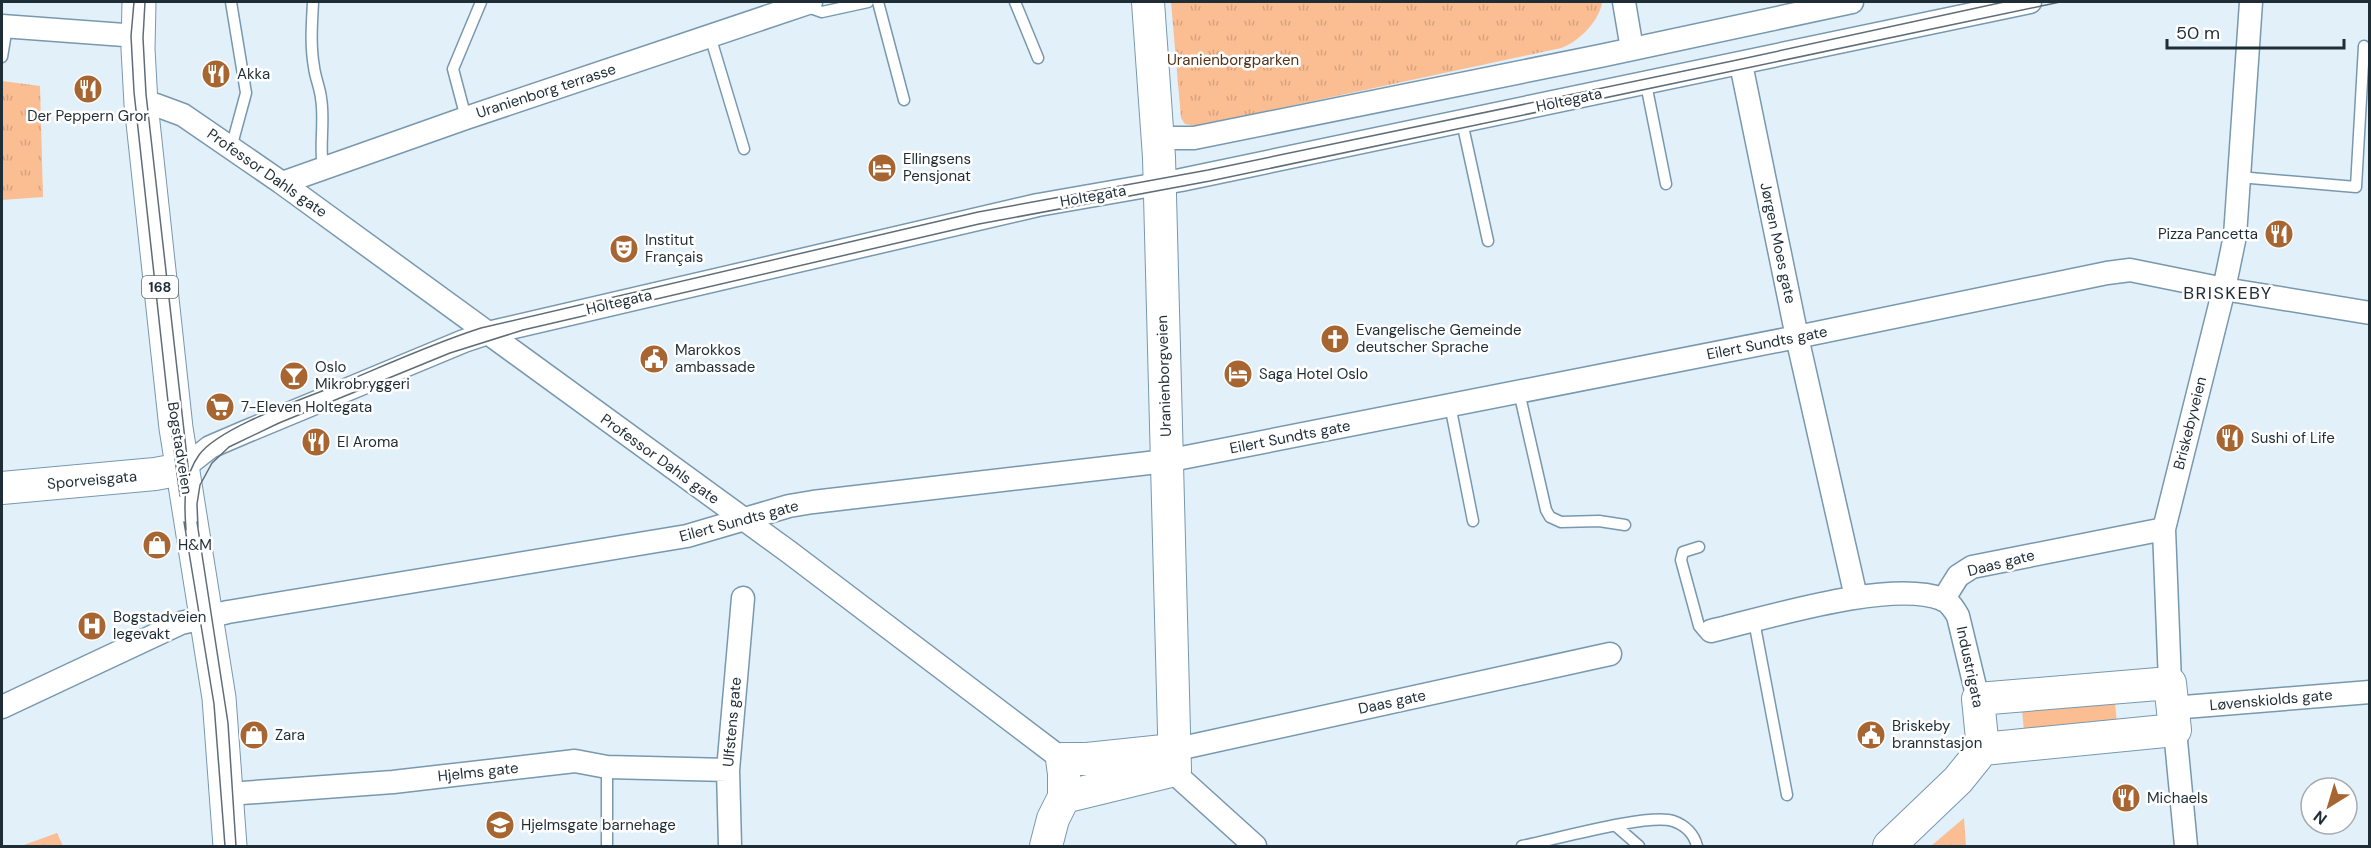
<svg xmlns="http://www.w3.org/2000/svg" width="2371" height="848" font-family="'DM Sans',sans-serif">
	<style>
		.grass { fill: #fbbd92 }
		.park { fill: url(#park-tufts) }
		.lines { fill: none; stroke-linecap: round; stroke-linejoin: round }
		.lane-casing { stroke: #7898ae; stroke-width: 13 }
		.street-casing { stroke: #7898ae; stroke-width: 25 }
		.secondary-casing { stroke: #7898ae; stroke-width: 34 }
		.primary-casing { stroke: #7898ae; stroke-width: 35 }
		.lane { stroke: #fff; stroke-width: 10 }
		.street { stroke: #fff; stroke-width: 22 }
		.secondary { stroke: #fff; stroke-width: 32 }
		.primary { stroke: #fff; stroke-width: 33 }
		.tram { stroke: #5f6d77; stroke-width: 1.5 }
		.labels { text-anchor: middle; dominant-baseline: central; stroke-width: 5; stroke-linejoin: round; paint-order: stroke }
		.shield { fill: #fff; stroke: #626c72; stroke-width: 1.5 }
		.shield-label { font-size: 14px; font-weight: bold; fill: #1f2d36 }
		.park-label { font-size: 15px; fill: #543217; stroke: #fff }
		.poi-label { font-size: 15px; fill: #1f2d36; stroke: #fff; text-anchor: start }
		.street-label { font-size: 15px; fill: #1f2d36; stroke: #fff }
		.quarter-label { font-size: 18px; letter-spacing: 1.5px; fill: #1f2d36; stroke: #fff }
	</style>
	<defs>
		<pattern id="park-tufts" width="24" height="20" patternUnits="userSpaceOnUse" patternTransform="scale(1.5)"><rect width="24" height="20" fill="#fbbd92"/><path d="M3 7l-1-3M5 7V3M7 7l1-3M15 17l-1-3M17 17v-4M19 17l1-3" fill="none" stroke="#d7a37e"/></pattern>
	</defs>
	<rect width="100%" height="100%" fill="#e2f0fa"/>
	<path class="grass" d="M2115 703 2117 723 2024 731 2022 710Z"/>
	<path class="park" d="M1171 2H1602V3C1599 21 1579 42 1561 48L1196 126 1185 124 1181 118Z
		M2 81 40 86 43 197 2 200Z
		M1964 818 1966 846H1931Z
		M57 833 63 846H21Z"/>
	<g class="lines">
		<g class="lane-casing">
			<path id="lane" d="M231 2 246 93 231 148
				M313 2C312 23 310 45 314 67 315 77 320 88 321 98 325 122 319 145 323 168
				M878 2 904 100
				M1015 2 1038 58
				M805 6 822 12 868 2
				M710 36 744 149
				M2 57 7 27
				M1646 84 1666 184
				M466 118 453 69 481 2
				M1462 122 1488 241
				M2239 177 2356 187 2364 46
				M1519 392 1546 510 1550 517 1561 522 1599 521 1625 525
				M1450 405 1473 521
				M1699 547 1683 552 1681 560 1699 626 1704 632H1710
				M1754 621 1787 795
				M1616 826 1639 846
				M607 846V767
				M1522 846C1553 840 1648 813 1673 821 1685 825 1694 834 1697 846"/>
		</g>
		<g class="street-casing">
			<path id="street" d="M1624 2 1632 49
				M2 26 138 36
				M1741 64 1797 337 1856 597
				M141 104 156 105 183 115 282 183 789 552 1062 759
				M1157 138H1194L1600 56 1852 2
				M282 183 466 118 811 2
				M182 469 210 447 245 432 464 341 488 333 1038 205 1181 180 2030 2
				M1943 600 1958 576 1972 567 2164 529
				M1711 631C1767 618 1890 579 1942 599 1950 602 1954 609 1958 616L1978 699
				M2170 683 2164 529 2224 289 2235 236 2251 2
				M2 707 181 623 228 612 687 536 789 506 813 502 1166 461 1797 337 2107 273 2130 270 2224 289 2370 313
				M2172 708 2370 692
				M2175 730 2186 846
				M1173 750 1610 654
				M1175 770 1182 780 1255 846
				M228 794 393 782 575 761 607 767 728 770
				M730 846 728 770 743 598"/>
		</g>
		<g class="secondary-casing">
			<path id="secondary" d="M2 488 155 474 182 469
				M1064 797 1175 770 1159 157 1148 2
				M1046 846 1053 819 1064 797V774L1062 759H1087L1173 750
				M1889 846 1958 780 1983 749 1978 699 2170 683 2175 730 1983 749"/>
		</g>
		<g class="primary-casing">
			<path id="primary" d="M139 2 138 49 141 104 176 428 219 698 230 846"/>
		</g>
		<use href="#lane" class="lane"/>
		<use href="#street" class="street"/>
		<use href="#secondary" class="secondary"/>
		<use href="#primary" class="primary"/>
		<path class="tram" d="M134 2 131 36 134 92 171 429 180 496
			M145 2 143 38 146 94 189 475
			M184 522 214 704 225 846
			M197 522 228 723 236 846
			M198 528 197 504 200 485 212 463 229 447 279 423 450 353 523 330 979 224 1210 181 2060 2
			M186 530C184 504 183 477 199 455 220 426 309 397 345 382 390 363 434 343 481 328L978 212 1208 170 1737 60 2004 2"/>
	</g>
	<defs>
		<g id="restaurant-disc" transform="scale(1.5)"><circle r="9.5" fill="#a76532" stroke="#fff"/><path d="M-5-6h1v4h1v-4h1v4h1v-4h1v5L-1.5 .5V6h-2V.5L-5-1ZM5-6V6H3V1.5H1.5Q1.5-4 5-6Z" fill="#fff"/></g>
		<g id="hotel-disc" transform="scale(1.5)"><circle r="9.5" fill="#a76532" stroke="#fff"/><path d="M-6-4.5h1.5V1H6V5H4.5V3h-9V5H-6ZM-4 0a1.8 1.8 0 1 1 3.6 0ZM.5 0V-2.5h3Q6-2.5 6 0Z" fill="#fff"/></g>
		<g id="theatre-disc" transform="scale(1.5)"><circle r="9.5" fill="#a76532" stroke="#fff"/><path d="M-5-5.5Q0-4 5-5.5V0Q5 5 0 6Q-5 5-5 0ZM-3.3-2.5H-1v1.5H-3.3ZM1-2.5H3.3v1.5H1ZM-2.8 1Q0 5.5 2.8 1Z" fill="#fff"/></g>
		<g id="church-disc" transform="scale(1.5)"><circle r="9.5" fill="#a76532" stroke="#fff"/><path d="M-1.2-6h2.4v3.5h3.3v2.4h-3.3V6h-2.4V-.1h-3.3v-2.4h3.3Z" fill="#fff"/></g>
		<g id="civic-disc" transform="scale(1.5)"><circle r="9.5" fill="#a76532" stroke="#fff"/><path d="M-.6-6.5H3V-4.5H.6V-3L4-1V1h2V6H-6V1h2V-1L-.6-3ZM-1.2 2.5V6h2.4V2.5Z" fill="#fff"/></g>
		<g id="bar-disc" transform="scale(1.5)"><circle r="9.5" fill="#a76532" stroke="#fff"/><path d="M-6-5H6L.8 .8V4.5H3.5V6h-7V4.5H-.8V.8Z" fill="#fff"/></g>
		<g id="supermarket-disc" transform="scale(1.5)"><circle r="9.5" fill="#a76532" stroke="#fff"/><path d="M-6-5.5h2.5l.6 2H6L4.5 2H-2.5L-4.4-4H-6ZM-1.5 3.2a1.3 1.3 0 1 0 .1 0ZM3 3.2a1.3 1.3 0 1 0 .1 0Z" fill="#fff"/></g>
		<g id="shop-disc" transform="scale(1.5)"><circle r="9.5" fill="#a76532" stroke="#fff"/><path d="M-5-2.5h2.3a2.7 3.5 0 0 1 5.4 0H5L5.5 6h-11ZM-1.5-2.5h3a1.5 2.3 0 0 0-3 0Z" fill="#fff"/></g>
		<g id="hospital-disc" transform="scale(1.5)"><circle r="9.5" fill="#a76532" stroke="#fff"/><path d="M-5-5h3v3.5h4V-5h3V5h-3V1.5h-4V5h-3Z" fill="#fff"/></g>
		<g id="school-disc" transform="scale(1.5)"><circle r="9.5" fill="#a76532" stroke="#fff"/><path d="M0-5L7-2L0 1L-7-2ZM-4 1L0 2.5L4 1V4Q0 6-4 4Z" fill="#fff"/></g>
	</defs>
	<g fill-rule="evenodd">
		<use href="#restaurant-disc" x="216" y="74"/>
		<use href="#restaurant-disc" x="88" y="89"/>
		<use href="#hotel-disc" x="882" y="168"/>
		<use href="#restaurant-disc" x="2279" y="234"/>
		<use href="#theatre-disc" x="624" y="249"/>
		<use href="#church-disc" x="1335" y="339"/>
		<use href="#civic-disc" x="654" y="359"/>
		<use href="#hotel-disc" x="1238" y="374"/>
		<use href="#bar-disc" x="294" y="376"/>
		<use href="#supermarket-disc" x="220" y="407"/>
		<use href="#restaurant-disc" x="2230" y="438"/>
		<use href="#restaurant-disc" x="316" y="442"/>
		<use href="#shop-disc" x="157" y="545"/>
		<use href="#hospital-disc" x="92" y="626"/>
		<use href="#shop-disc" x="254" y="735"/>
		<use href="#civic-disc" x="1871" y="735"/>
		<use href="#restaurant-disc" x="2126" y="798"/>
		<use href="#school-disc" x="500" y="825"/>
	</g>
	<g class="labels">
		<rect class="shield" x="142" y="276" width="36" height="22" rx="4.5"/>
		<g class="shield-label">
			<text x="160" y="287">168</text>
		</g>
		<g class="park-label">
			<text x="1233" y="60">Uranienborgparken</text>
		</g>
		<g class="poi-label">
			<text x="237" y="74">Akka</text>
			<text x="88" y="116" text-anchor="middle">Der Peppern Gror</text>
			<text x="903" y="159">Ellingsens<tspan x="903" dy="17">Pensjonat</tspan></text>
			<text x="2258" y="234" text-anchor="end">Pizza Pancetta</text>
			<text x="645" y="240">Institut<tspan x="645" dy="17">Français</tspan></text>
			<text x="1356" y="330">Evangelische Gemeinde<tspan x="1356" dy="17">deutscher Sprache</tspan></text>
			<text x="675" y="350">Marokkos<tspan x="675" dy="17">ambassade</tspan></text>
			<text x="315" y="367">Oslo<tspan x="315" dy="17">Mikrobryggeri</tspan></text>
			<text x="1259" y="374">Saga Hotel Oslo</text>
			<text x="241" y="407">7-Eleven Holtegata</text>
			<text x="2251" y="438">Sushi of Life</text>
			<text x="337" y="442">El Aroma</text>
			<text x="178" y="545">H&amp;M</text>
			<text x="113" y="617">Bogstadveien<tspan x="113" dy="17">legevakt</tspan></text>
			<text x="1892" y="726">Briskeby<tspan x="1892" dy="17">brannstasjon</tspan></text>
			<text x="275" y="735">Zara</text>
			<text x="2147" y="798">Michaels</text>
			<text x="521" y="825">Hjelmsgate barnehage</text>
		</g>
		<g class="street-label">
			<text transform="translate(546 91) rotate(-18)">Uranienborg terrasse</text>
			<text transform="translate(1569 100) rotate(-12)">Holtegata</text>
			<text transform="translate(267 173) rotate(35)">Professor Dahls gate</text>
			<text transform="translate(1093 196) rotate(-10)">Holtegata</text>
			<text transform="translate(1778 243) rotate(78)">Jørgen Moes gate</text>
			<text transform="translate(619 302) rotate(-13)">Holtegata</text>
			<text transform="translate(1767 343) rotate(-11)">Eilert Sundts gate</text>
			<text transform="translate(1164 376) rotate(-92)">Uranienborgveien</text>
			<text transform="translate(2190 423) rotate(-76)">Briskebyveien</text>
			<text transform="translate(1290 437) rotate(-11)">Eilert Sundts gate</text>
			<text transform="translate(180 448) rotate(81)">Bogstadveien</text>
			<text transform="translate(660 459) rotate(36)">Professor Dahls gate</text>
			<text transform="translate(92 480) rotate(-5)">Sporveisgata</text>
			<text transform="translate(739 521) rotate(-15)">Eilert Sundts gate</text>
			<text transform="translate(2001 563) rotate(-14)">Daas gate</text>
			<text transform="translate(1970 667) rotate(78)">Industrigata</text>
			<text transform="translate(2271 700) rotate(-5)">Løvenskiolds gate</text>
			<text transform="translate(1392 702) rotate(-12)">Daas gate</text>
			<text transform="translate(732 722) rotate(-85)">Ulfstens gate</text>
			<text transform="translate(478 772) rotate(-6)">Hjelms gate</text>
		</g>
		<g class="quarter-label">
			<text x="2228" y="293">BRISKEBY</text>
		</g>
	</g>
	<rect width="2371" height="848" fill="none" stroke="#1f2d36" stroke-width="6"/>
	<g transform="translate(2329 806) rotate(217)"><circle r="28" fill="#ffffff" stroke="#a5abaf" stroke-width="1.5"/>
	<path d="M0-4.5L10 22L0 15L-10 22Z" fill="#a76532"/>
	<text y="-9" font-size="16" font-weight="bold" text-anchor="middle" fill="#1f2d36">N</text>
	</g>
	<path d="M2167 39v9h177v-9" fill="none" stroke="#1f2d36" stroke-width="3"/>
	<text x="2176" y="39" font-size="18" fill="#1f2d36" stroke="#ffffff" stroke-width="4.5" paint-order="stroke">50 m</text>
</svg>
